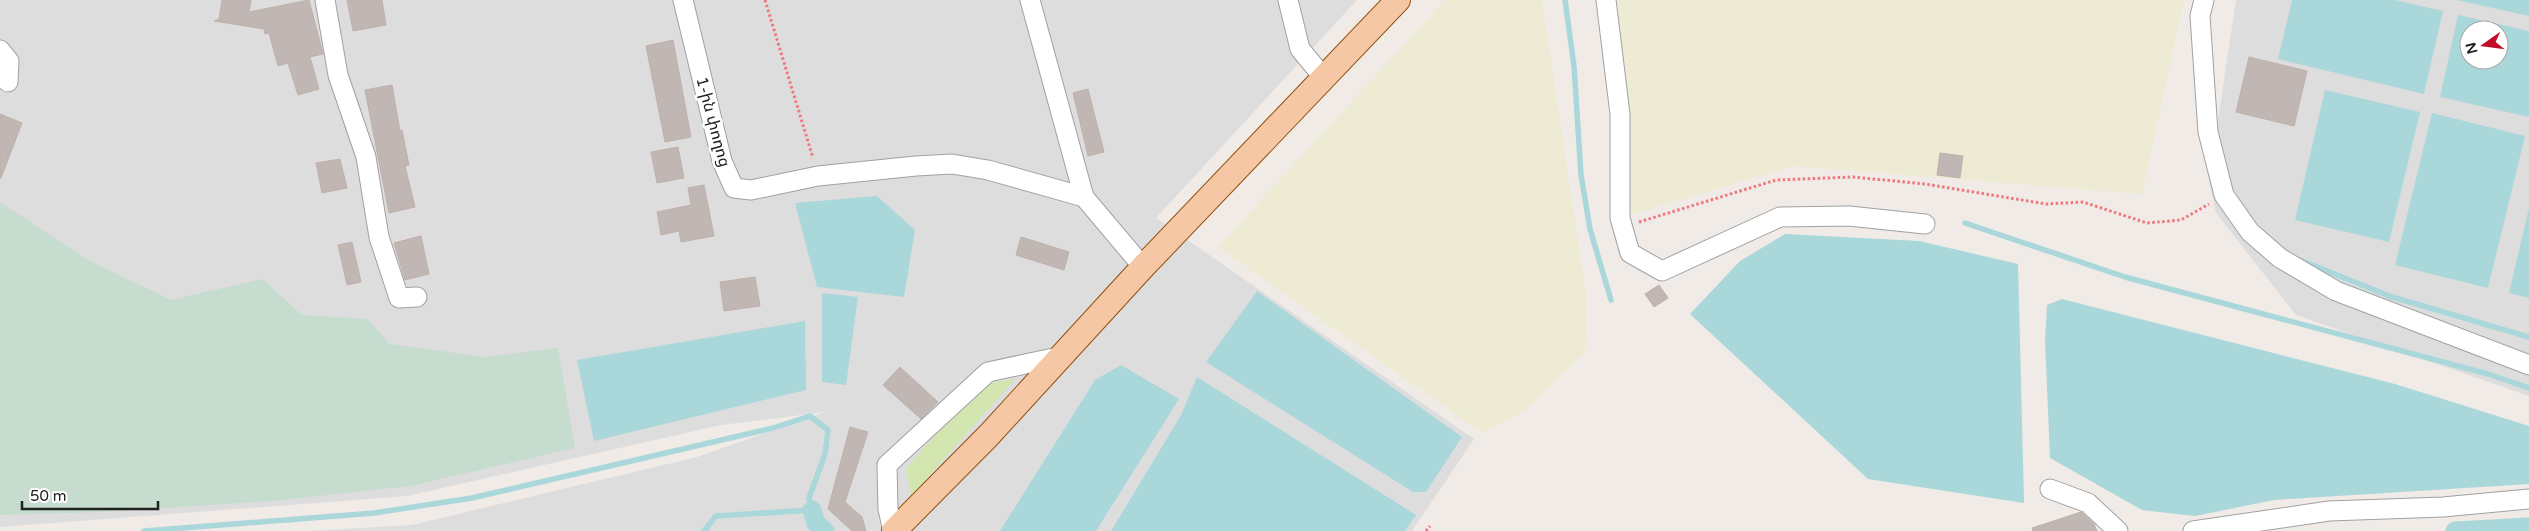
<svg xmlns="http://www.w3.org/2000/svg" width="2529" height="531" font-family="'Varela Round','Noto Sans Armenian',sans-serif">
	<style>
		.residential { fill: #dedddd; fill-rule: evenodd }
		.farmland { fill: #edebd3 }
		.grass { fill: #d3e6b0 }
		.wetland { fill: #c5dcce }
		.water { fill: #aad7da; fill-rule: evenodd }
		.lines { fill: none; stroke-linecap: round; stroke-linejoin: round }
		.stream { stroke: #aad7da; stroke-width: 5.5 }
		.canal { stroke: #aad7da; stroke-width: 19 }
		.building { fill: #c0b6b3; stroke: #c0b0aa }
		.minor-casing { stroke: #a1a1a1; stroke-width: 21 }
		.major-casing { stroke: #914f0a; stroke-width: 26 }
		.path { stroke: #f1767d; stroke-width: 3; stroke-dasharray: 2.5 2.5; stroke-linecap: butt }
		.minor { stroke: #fff; stroke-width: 19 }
		.major { stroke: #f6c7a5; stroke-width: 24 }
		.labels { text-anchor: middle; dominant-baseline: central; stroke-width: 5; stroke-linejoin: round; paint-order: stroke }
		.street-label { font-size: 16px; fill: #202020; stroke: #fff }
	</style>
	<rect width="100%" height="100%" fill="#f0ebe7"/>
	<path class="residential" d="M0 0H1357L1156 218 1474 439 1412 531H310L412 525 697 457 825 412 721 425 407 496 0 527Z
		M2236 0H2529V396L2296 315 2216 213 2209 180ZM2469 30H2499V60H2469Z"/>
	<path class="farmland" d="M1445 0H1542L1586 295 1585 353 1524 411 1482 433 1218 247Z
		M1614 0H2184L2142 194 1792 166 1630 215Z"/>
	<path class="grass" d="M1015 379 911 496 906 469 979 384Z"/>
	<path class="wetland" d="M0 202 88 260 171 300 262 279 302 315 368 319 389 344 485 357 558 348 575 448 410 486 273 501 103 512 0 515Z"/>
	<path class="water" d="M2292 0H2395L2443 11 2424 94 2278 59Z
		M2457 0H2529V16Z
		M2458 15 2529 31V117L2440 97ZM2469 30H2499V60H2469Z
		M2325 90 2420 112 2389 242 2295 220Z
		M2432 113 2525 136 2488 288 2395 265Z
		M877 196 915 230 904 297 817 287 795 203Z
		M2529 208V298L2509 293Z
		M1785 234 1919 241 2018 264 2024 503 1868 479 1690 314 1740 261Z
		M1257 291 1462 437 1426 492H1413L1206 362Z
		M822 293 858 297 846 385 822 382Z
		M2062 299 2395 384 2529 426V484L2274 500 2195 516 2142 510 2050 458 2045 341 2047 305Z
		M805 321 806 390 594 441 577 360Z
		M1121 365 1179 399 1096 531H1000L1095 380Z
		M1197 377 1416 515 1405 531H1111L1181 415Z"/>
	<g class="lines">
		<path class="stream" d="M1565 0 1574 66 1581 175 1590 229 1611 300
			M1965 223 2125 277 2488 374 2529 388
			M2300 260 2389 296 2529 337
			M144 531 374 513 472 498 773 428 810 416 828 430 825 454 809 498 812 510 716 516 704 531"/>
		<path class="canal" d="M812 510 816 523 825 531
			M2455 531 2529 527"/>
	</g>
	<path class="building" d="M222 0H251L249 12 309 0 323 54 310 57 319 89 298 95 288 63 278 66 269 33 265 34 264 29 214 21 219 19Z
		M347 0H382L386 25 353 31Z
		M673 40 691 137 665 142 646 46Z
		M2249 57 2307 71 2294 126 2236 112Z
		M392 85 400 131 402 130 409 165 405 166 415 207 389 213 365 90Z
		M1088 89 1104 152 1088 156 1073 93Z
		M0 114 22 123 1 178H0Z
		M678 147 684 178 657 183 651 152Z
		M1940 153 1963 156 1960 178 1937 175Z
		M340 159 347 188 322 193 316 163Z
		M704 185 714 236 681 242 679 231 661 235 657 212 691 205 688 188Z
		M421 236 429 274 405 280 394 243Z
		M1021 237 1069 252 1064 270 1016 255Z
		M352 242 361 282 347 285 338 245Z
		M755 277 760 306 724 311 720 282Z
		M1659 285 1668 298 1654 307 1645 294Z
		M900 367 938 402 921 419 883 385Z
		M850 427 868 432 845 502 862 517 866 531H852L828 509Z
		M2081 512 2094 524 2097 531H2033L2032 528Z"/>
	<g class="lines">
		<g class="minor-casing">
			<path id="minor" d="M325 0 338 75 366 157 379 237 399 298 417 297
				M683 0 722 161 734 188 751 190 818 176 916 166 952 164 988 170 1084 197 1143 267
				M1030 0 1084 197
				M1288 0 1300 49 1324 78
				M1606 0 1620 114V218L1630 253 1662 271 1780 217 1849 216 1925 224
				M2204 0 2200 16 2208 132 2224 195 2250 232 2280 258 2336 291 2529 365
				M0 50 9 61 8 82
				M2050 489 2088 503 2118 531
				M893 531 888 509 887 465 988 372 1063 356
				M2193 531 2329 511 2443 507 2529 499"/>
		</g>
		<g class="major-casing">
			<path id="major" d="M894 531 989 435 1143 267 1398 0"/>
		</g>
		<path class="path" d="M765 0 813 158
			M1639 222 1776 180 1853 177 1925 184 2046 204 2083 202 2147 223 2181 220 2209 204
			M1426 531 1430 526"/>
		<use href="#minor" class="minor"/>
		<use href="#major" class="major"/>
	</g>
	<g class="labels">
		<g class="street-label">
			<text transform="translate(713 122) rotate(75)">1-ին փողոց</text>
		</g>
	</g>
	<g transform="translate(2484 45) rotate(256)"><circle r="24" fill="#ffffff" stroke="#a6a6a6"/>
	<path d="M0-4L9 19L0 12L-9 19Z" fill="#c20d29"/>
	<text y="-8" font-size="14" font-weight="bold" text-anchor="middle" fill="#202020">N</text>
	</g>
	<path d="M22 501v8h136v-8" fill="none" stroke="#202020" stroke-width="2.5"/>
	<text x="30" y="501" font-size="15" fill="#202020" stroke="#ffffff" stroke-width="4" paint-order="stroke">50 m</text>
</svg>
